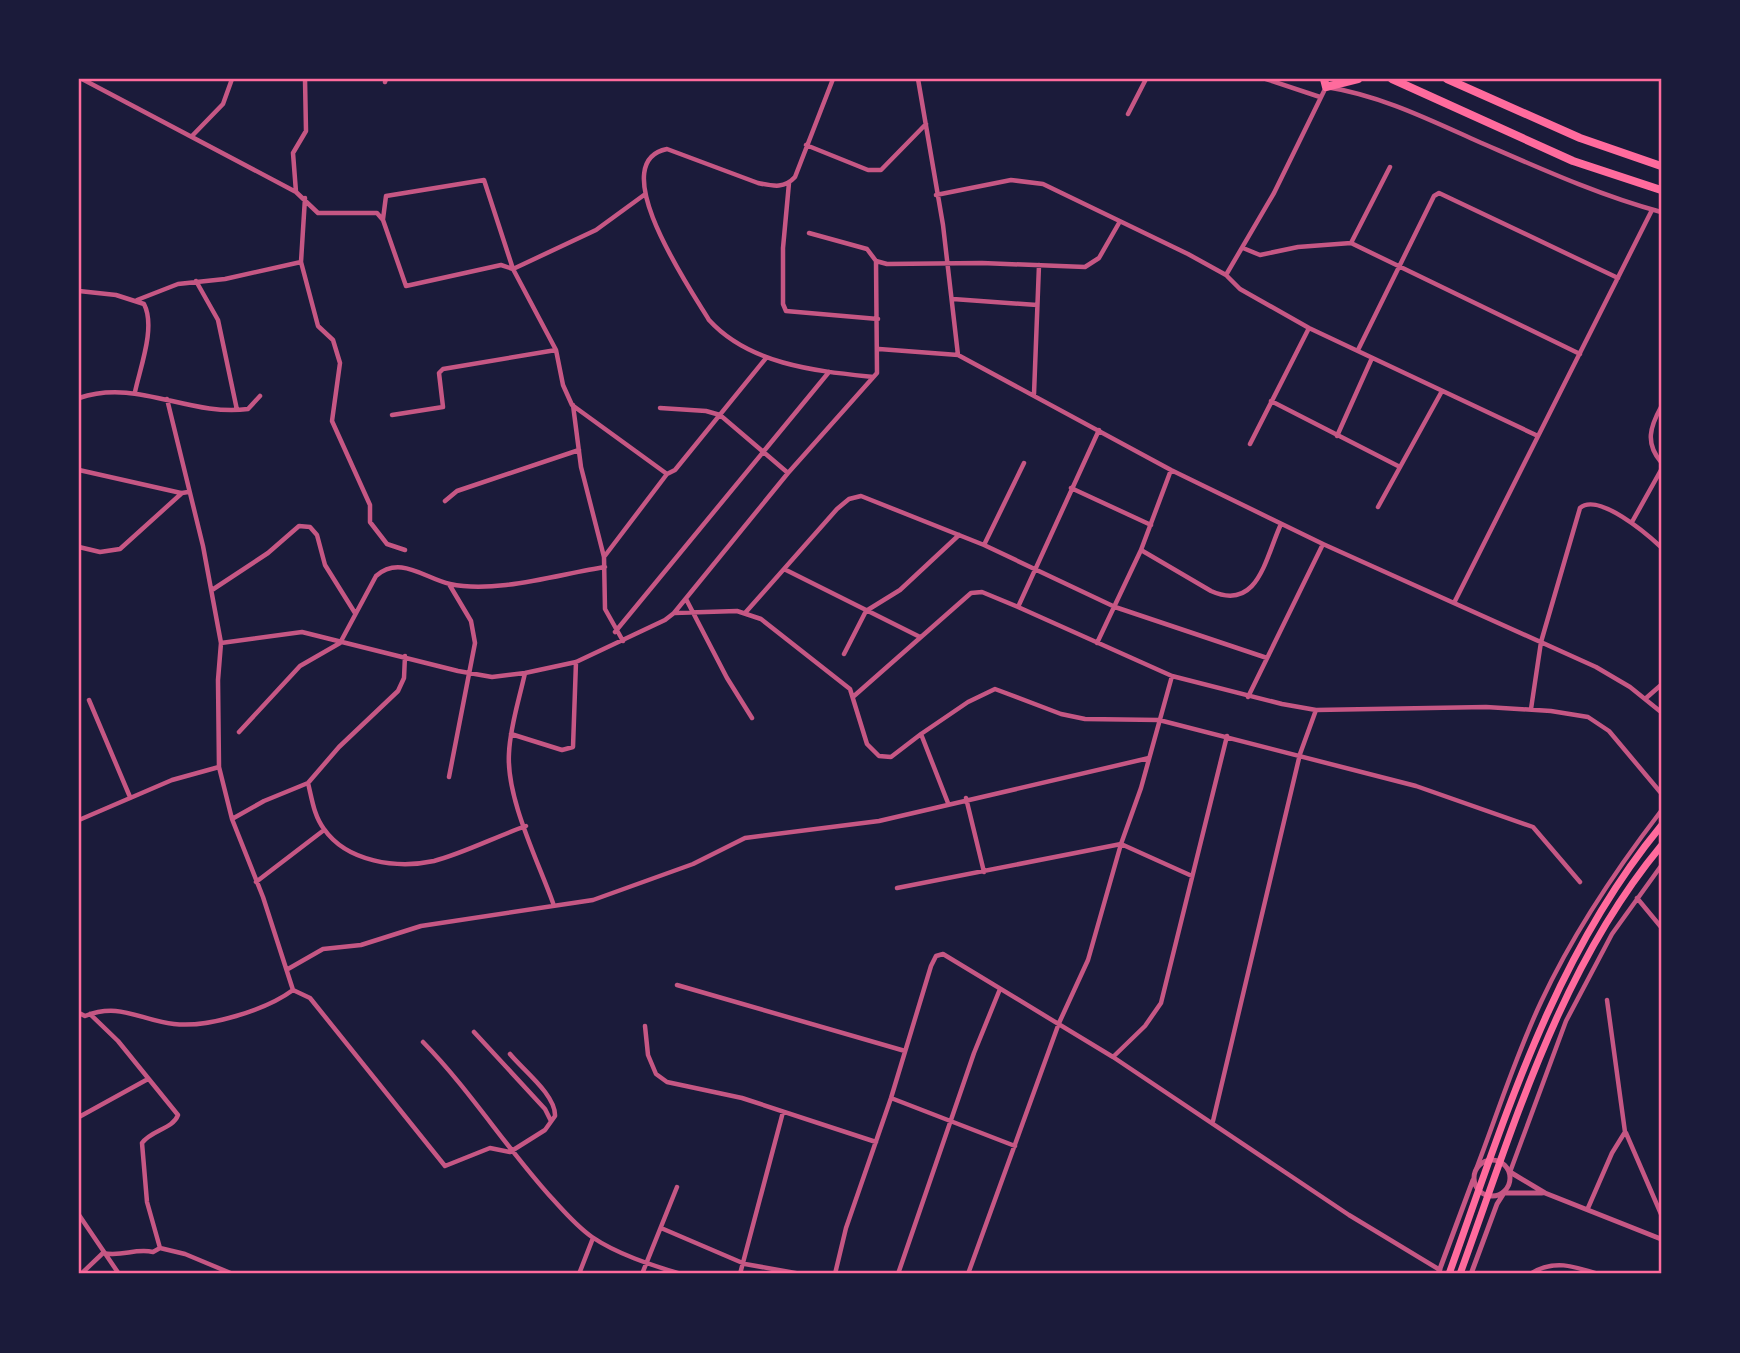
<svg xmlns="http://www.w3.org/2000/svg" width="1740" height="1353" font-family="'Titillium Web',sans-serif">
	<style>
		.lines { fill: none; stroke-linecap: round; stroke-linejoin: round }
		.minor { stroke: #c65784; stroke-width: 4.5 }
		.tertiary { stroke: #c65784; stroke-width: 5 }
		.primary { stroke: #ff6b9d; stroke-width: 7 }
		.motorway { stroke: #ff6b9d; stroke-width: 8 }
		.neatline { fill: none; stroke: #ff6b9d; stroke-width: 2.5 }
	</style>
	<rect width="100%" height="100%" fill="#1b1b3a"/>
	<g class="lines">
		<path class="minor" d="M82 79 296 192 318 213H377L383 220 406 286 501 265 513 269 556 350
			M833 79 795 177C784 189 773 186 758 183L667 149C602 162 693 293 709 320 750 365 817 371 873 377
			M918 79 943 225 958 355 1171 470 1323 544 1596 667 1630 687 1661 712
			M1266 79 1320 97
			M385 82 386 79
			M1128 114 1146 79
			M192 136 223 104 232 79
			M806 145 868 170H881L926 124
			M789 183 783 248V304L786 311 878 319
			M296 192 293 153 306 131 305 79
			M936 195 1011 180 1043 184 1188 254 1226 275 1240 289 1309 328 1538 436
			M383 219 386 196 484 180 513 269 596 230 644 195
			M809 233 867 249 876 261 887 264 982 263 1085 267 1099 258 1119 223
			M1351 243 1390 167
			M1243 248 1260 255 1298 247 1351 243 1580 354
			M301 262 318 326 333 340 340 363 332 421 370 505V522L387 544 405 550
			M1226 275 1274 193 1326 87C1379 95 1428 119 1477 141 1537 167 1598 195 1661 212
			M196 281 218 320 237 410
			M79 291 116 295 144 304C156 327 140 368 135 392
			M953 299 1037 305
			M137 300 178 284 225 279 301 262 305 198
			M879 349 958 355
			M1358 350 1434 196 1439 193 1618 278
			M1034 394 1039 265
			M79 398C137 378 189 417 248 409L260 396
			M167 399 203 546 221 643 218 680 219 767 232 819 263 897 293 990
			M1271 401 1400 467
			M573 405 581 467 604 557 605 609 623 641
			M1661 407C1650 427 1645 443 1661 462
			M660 408 706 411 720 415 788 473
			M392 415 443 407 439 373 443 369 556 350 563 385 572 405 667 474
			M1337 436 1372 358
			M1250 444 1309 328
			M79 470 181 493
			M1071 488 1151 525
			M445 501 457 491 579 450
			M1378 507 1442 391
			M1632 522 1661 470
			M984 545 1024 463
			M79 547 100 552 120 549 182 493 188 492
			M1141 550 1211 591C1258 612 1265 559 1281 524
			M604 557 667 474 675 470 766 358
			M784 569 920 637
			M212 590 268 553 299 526 310 527 317 535 325 565 355 613
			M686 599 727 678 752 718
			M1454 603 1652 210
			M1018 607 1172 676 1282 704 1316 710 1486 707 1551 711 1588 717 1609 731 1661 793
			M674 613 737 611 761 619 850 689 867 744 879 756 891 757 921 734 948 803
			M745 613 837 509 849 499 861 496 984 545 1115 607 1267 658
			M615 632 829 372
			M221 643 302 632 458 671 492 677 525 673 576 662 665 620 674 613 788 473 877 373 876 261
			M1097 643 1141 550 1171 470
			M844 654 866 611 900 590 959 535
			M525 673C519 700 510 727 509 753 506 798 538 861 553 903
			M854 696 971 593 982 592 1018 607 1099 430
			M1248 697 1323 544
			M1645 699 1661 685
			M89 700 130 797
			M1531 709 1541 642 1580 508C1598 492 1647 534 1661 547
			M239 732 300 666 340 643 376 576C400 555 424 578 450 584 496 594 559 574 605 567
			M511 734 562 750 573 747 576 662
			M921 734 968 702 995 689 1061 714 1085 719 1159 720 1416 786 1533 827 1580 882
			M449 777 475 643 471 621 449 584
			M308 783C312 799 314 816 324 829 347 862 397 869 434 861 464 853 495 837 526 826
			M966 798 984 872
			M232 819 264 801 308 783 339 747 398 691 404 678 405 656
			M79 820 172 780 219 767
			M256 882 324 830
			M897 888 1121 844 1192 876
			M1637 898 1661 927
			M288 969 323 949 361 945 421 926 593 900 693 864 745 838 879 821 1149 758
			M677 985 905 1051
			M293 990 310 998 445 1166 490 1148 510 1152 545 1130 555 1116C556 1095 523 1070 510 1054
			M79 1013 85 1016C120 1002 139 1020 174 1024 208 1028 266 1010 293 990
			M90 1014 118 1041 178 1115C173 1129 151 1130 142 1143L147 1202 160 1248
			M645 1026 648 1055 656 1074 667 1082 742 1098 876 1142
			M474 1032 545 1109 551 1121
			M423 1042C469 1089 505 1146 549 1195 563 1210 575 1225 592 1237 617 1254 651 1265 681 1274
			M1113 1057 1145 1026 1161 1003 1227 736
			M891 1098 1015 1146
			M79 1117 148 1079
			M1213 1121 1300 754 1316 710
			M1626 1133 1661 1214
			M1477 1167C1498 1112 1516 1055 1541 1002 1573 933 1615 871 1661 811
			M1510 1172 1566 1021 1612 934 1661 866
			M1588 1208 1612 1153 1625 1132 1607 1000
			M79 1215 119 1274
			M661 1228 745 1264 801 1274
			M81 1274 103 1253C122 1257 135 1248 153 1252L160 1248 185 1254 233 1274
			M579 1274 593 1238
			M642 1274 677 1187
			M740 1274 783 1112
			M835 1274 846 1228 891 1098 931 966 936 956 943 954 1113 1057 1349 1215 1440 1270
			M898 1274 974 1053 1000 989
			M968 1274 1059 1023 1088 960 1121 844 1141 788 1172 676
			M1530 1274C1553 1259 1574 1266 1598 1274"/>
		<path class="tertiary" d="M1474 1178a18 18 0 1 1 36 0a18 18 0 1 1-36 0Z
			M1510 1172 1545 1193 1661 1239
			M1438 1274 1473 1180
			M1471 1274 1497 1204 1504 1193H1542"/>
		<path class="primary" d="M1449 1274C1505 1118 1553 957 1661 826
			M1460 1274C1514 1126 1559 969 1661 846"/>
		<path class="motorway" d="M1324 79 1326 87 1358 79
			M1392 79 1573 161 1661 190
			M1447 79 1580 138 1661 166"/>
	</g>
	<rect width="1740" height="1353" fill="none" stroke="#1b1b3a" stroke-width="161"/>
	<rect x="80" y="80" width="1580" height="1192" class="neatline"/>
</svg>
